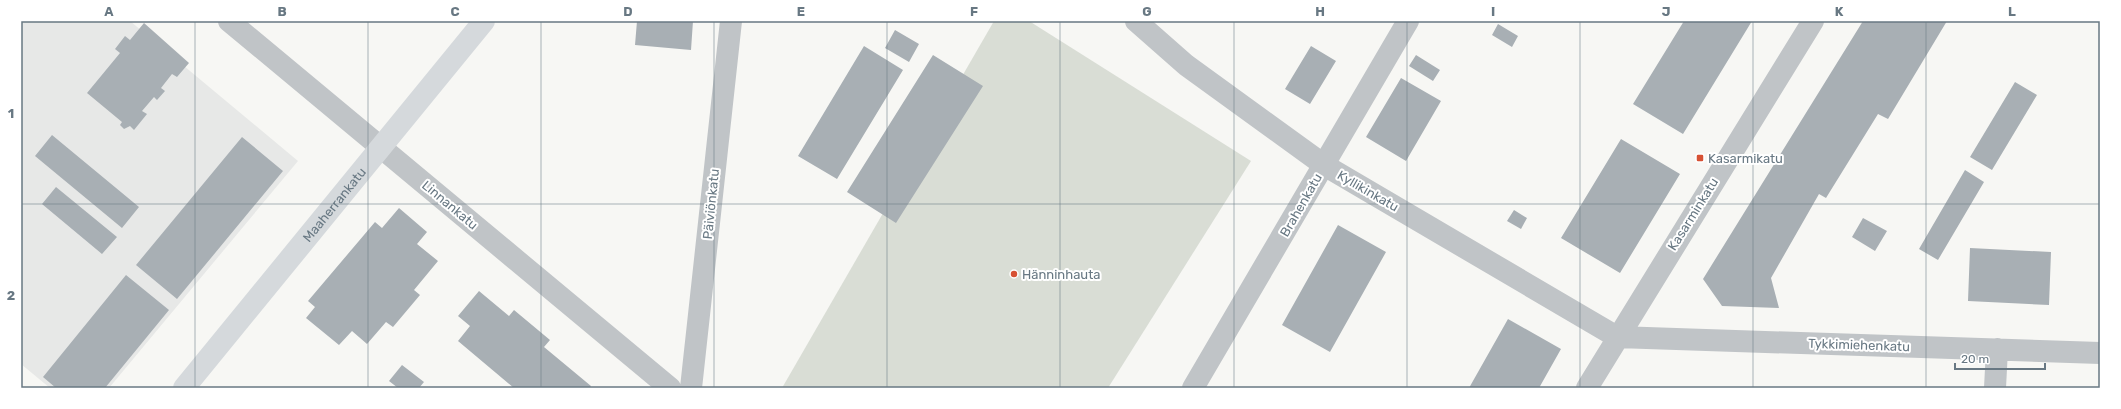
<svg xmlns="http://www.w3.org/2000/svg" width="2121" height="409" font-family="Rubik,sans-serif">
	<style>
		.built { fill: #e7e8e7 }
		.green { fill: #d9ddd5 }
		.building { fill: #a8afb4 }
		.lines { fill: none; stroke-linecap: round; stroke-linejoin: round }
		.minor { stroke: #c0c4c7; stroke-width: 22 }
		.secondary { stroke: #d5d9dc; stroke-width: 22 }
		.grid { fill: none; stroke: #687883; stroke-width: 1; stroke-opacity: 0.55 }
		.poi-dot { fill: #d75134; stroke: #fff; stroke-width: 1.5 }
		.labels { text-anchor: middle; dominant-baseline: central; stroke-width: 4; stroke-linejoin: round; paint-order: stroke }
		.poi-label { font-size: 13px; fill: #687883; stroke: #fff; text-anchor: start }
		.street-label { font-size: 13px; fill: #687883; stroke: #fff }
		.neatline { fill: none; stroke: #687883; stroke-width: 1.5 }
		.grid-label { font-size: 13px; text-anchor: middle; font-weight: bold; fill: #687883 }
	</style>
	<rect width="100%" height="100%" fill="#f7f7f4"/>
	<path class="built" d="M21 21H130L298 161 109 388H50L21 364Z"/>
	<path class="green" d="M994 21H1029L1251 161 1108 388H782Z"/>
	<path class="building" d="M637 21H693L691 50 635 45Z
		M1684 21H1752L1683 134 1633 104Z
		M1863 21H1947L1888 119 1878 114 1826 198 1819 194 1771 278 1779 308 1722 306 1703 279Z
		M144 23 189 63 177 77 172 74 161 88 165 91 157 100 154 97 142 111 147 114 134 130 130 126 124 129 120 125 122 122 87 93 120 53 115 49 125 36 130 40Z
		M1498 24 1518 36 1512 47 1492 35Z
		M895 30 919 44 909 62 885 48Z
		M864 46 903 70 837 179 798 156Z
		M1311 46 1336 61 1310 104 1285 89Z
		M933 55 983 86 896 223 847 192Z
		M1416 55 1440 70 1433 81 1409 66Z
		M1401 78 1441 101 1406 161 1366 137Z
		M2015 82 2037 95 1992 170 1970 157Z
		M52 135 139 207 122 228 35 156Z
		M242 137 283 171 177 299 136 265Z
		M1621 139 1680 174 1620 273 1561 238Z
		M1965 170 1984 182 1938 260 1919 249Z
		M56 187 117 237 102 254 42 204Z
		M399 208 427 232 417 244 438 261 414 290 420 295 393 327 386 322 367 344 352 331 339 345 306 318 315 307 308 301 375 222 382 228Z
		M1514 210 1527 218 1521 229 1507 221Z
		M1863 218 1887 231 1875 251 1852 237Z
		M1338 225 1386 252 1330 352 1282 325Z
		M1970 248 2051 252 2049 305 1968 301Z
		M126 275 169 310 105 388H56L43 377Z
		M479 291 509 316 514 310 550 340 544 347 591 386 590 388H514L458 341 470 326 458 316Z
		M1508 319 1561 349 1539 388H1469Z
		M402 365 424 382 419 388H398L389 381Z"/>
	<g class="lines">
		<path class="minor" d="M229 21 670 388
			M1136 21 1186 65 1324 165 1617 337 2100 353
			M691 388 731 21
			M1193 388 1408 21
			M1587 388 1813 21
			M1995 388 1997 349"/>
		<path class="secondary" id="s1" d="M184 388 484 21"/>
	</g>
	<path class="grid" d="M195 21V388M368 21V388M541 21V388M714 21V388M887 21V388M1060 21V388M1234 21V388M1407 21V388M1580 21V388M1753 21V388M1926 21V388M21 204H2100"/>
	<g class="poi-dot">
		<rect x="1696" y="154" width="8" height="8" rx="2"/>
		<circle cx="1014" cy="274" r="4"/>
	</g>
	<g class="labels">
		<g class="poi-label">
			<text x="1708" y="158">Kasarmikatu</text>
			<text x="1022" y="274">Hänninhauta</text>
		</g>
		<g class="street-label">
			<text transform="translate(1368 191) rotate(30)">Kyllikinkatu</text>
			<text stroke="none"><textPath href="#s1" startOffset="237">Maaherrankatu</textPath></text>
			<text transform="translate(711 204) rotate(-84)">Päiviönkatu</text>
			<text transform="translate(450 205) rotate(40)">Linnankatu</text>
			<text transform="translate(1301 205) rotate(-60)">Brahenkatu</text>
			<text transform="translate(1693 214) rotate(-58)">Kasarminkatu</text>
			<text transform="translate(1859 345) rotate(2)">Tykkimiehenkatu</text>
		</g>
	</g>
	<rect width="2121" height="409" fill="none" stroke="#ffffff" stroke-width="44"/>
	<path d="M1955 363v6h90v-6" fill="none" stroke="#687883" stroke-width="2"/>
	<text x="1961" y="363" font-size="12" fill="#687883" stroke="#ffffff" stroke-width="3" paint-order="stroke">20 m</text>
	<rect x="22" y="22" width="2077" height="365" class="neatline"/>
	<g class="grid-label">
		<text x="109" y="16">A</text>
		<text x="282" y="16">B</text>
		<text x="455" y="16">C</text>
		<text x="628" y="16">D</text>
		<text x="801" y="16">E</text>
		<text x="974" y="16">F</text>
		<text x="1147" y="16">G</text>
		<text x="1320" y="16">H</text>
		<text x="1493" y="16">I</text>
		<text x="1666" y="16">J</text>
		<text x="1839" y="16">K</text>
		<text x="2012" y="16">L</text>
		<text x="11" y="118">1</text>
		<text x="11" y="300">2</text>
	</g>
</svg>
